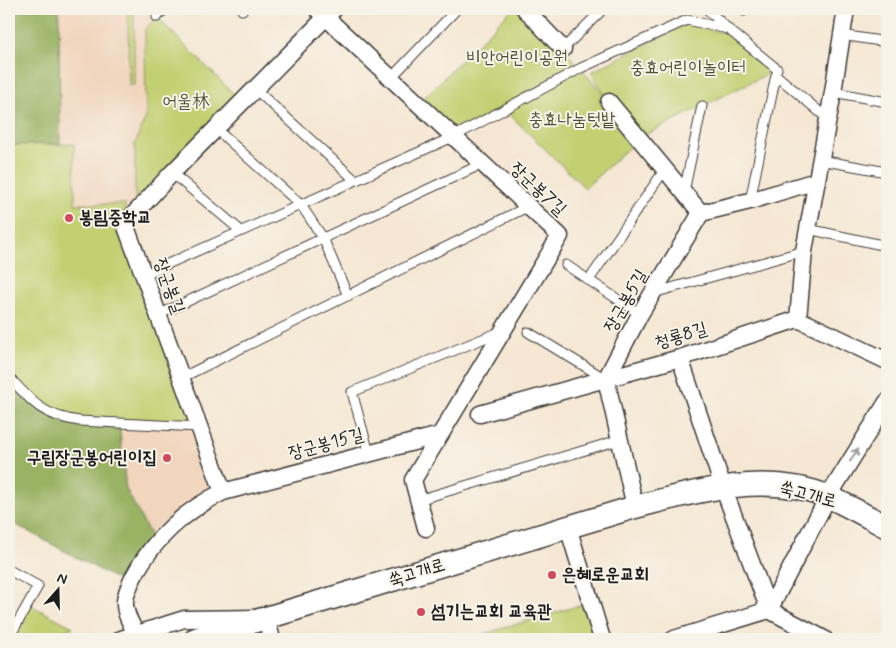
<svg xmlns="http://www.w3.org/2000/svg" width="896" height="648" font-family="Mynerve,'LXGW WenKai TC','Poor Story',sans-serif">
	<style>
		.built { fill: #f1d5bd }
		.green { fill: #c2d072; stroke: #6f7647 }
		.forest { fill: #99b264; stroke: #5a6740 }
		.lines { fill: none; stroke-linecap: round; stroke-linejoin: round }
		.service-casing { stroke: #3d3a37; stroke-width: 11 }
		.minor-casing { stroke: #3d3a37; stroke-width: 19 }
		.secondary-casing { stroke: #3d3a37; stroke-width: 25 }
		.service { stroke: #fff; stroke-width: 9 }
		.minor { stroke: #fff; stroke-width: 16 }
		.secondary { stroke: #fff; stroke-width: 22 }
		.oneway { stroke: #999 }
		.poi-dot { fill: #d1495b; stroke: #f7f3e8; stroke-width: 2 }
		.labels { text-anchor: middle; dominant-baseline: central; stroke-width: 4; stroke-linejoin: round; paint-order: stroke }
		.park-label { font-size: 18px; fill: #4e5236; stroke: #f7f3e8 }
		.street-label { font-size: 18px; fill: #1c1c1c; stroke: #f7f3e8 }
		.poi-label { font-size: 18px; font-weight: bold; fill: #1c1c1c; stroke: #f7f3e8; text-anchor: start }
	</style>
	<rect width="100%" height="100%" fill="#f7f3e8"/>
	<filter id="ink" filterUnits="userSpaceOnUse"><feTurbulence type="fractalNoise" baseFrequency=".02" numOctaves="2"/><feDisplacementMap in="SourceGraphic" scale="10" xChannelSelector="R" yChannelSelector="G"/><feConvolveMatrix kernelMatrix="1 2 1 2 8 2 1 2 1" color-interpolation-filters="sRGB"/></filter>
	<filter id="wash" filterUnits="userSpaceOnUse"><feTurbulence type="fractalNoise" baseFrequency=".0096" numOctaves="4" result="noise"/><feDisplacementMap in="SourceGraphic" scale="20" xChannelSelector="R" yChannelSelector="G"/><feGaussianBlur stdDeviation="1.12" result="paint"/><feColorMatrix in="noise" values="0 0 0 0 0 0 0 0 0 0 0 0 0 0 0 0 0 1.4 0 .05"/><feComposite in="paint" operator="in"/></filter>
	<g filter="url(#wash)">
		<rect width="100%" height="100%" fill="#f5e7d3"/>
		<path class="built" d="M59 9H165L157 17 242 102 125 224 223 492 155 544 126 489 119 423 9 145 60 144Z"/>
		<path class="green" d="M128 9H134V85H129Z
			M512 9H525L581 68 606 98 591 72 685 24 726 33 777 69 639 138 585 188 504 109 453 137 418 104Z
			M157 17 242 102 135 213V144L146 117 145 29Z
			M74 144 75 204H125V224L199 427 55 416 9 377V145Z
			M591 602 602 639H467Z
			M28 604 73 627 44 639H9Z"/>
		<path class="forest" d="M9 9H59L60 144 9 145Z
			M9 377 49 413 119 423 126 489 155 544 129 586 9 521Z"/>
	</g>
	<g filter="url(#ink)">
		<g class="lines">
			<g class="service-casing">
				<path id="service" d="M707 9 728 29 777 69
					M242 10 243 9
					M744 11 747 9
					M157 17 165 9
					M841 35 887 42
					M563 49 603 9
					M391 78 457 9
					M255 89 355 180
					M833 92 887 102
					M216 129 301 205 323 238 348 296
					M820 160 887 172
					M172 173 241 231
					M684 192 702 106
					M750 201 776 75 828 119
					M808 229 882 245
					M566 265 640 314
					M143 275 453 137 581 68 687 20 728 29
					M589 280 665 169
					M653 293 804 251
					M158 315 482 164
					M528 332 604 378
					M9 377C33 403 43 416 79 421L199 427
					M181 378 527 207
					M369 453 352 392 502 331
					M418 500 619 440
					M9 570 38 586 9 638"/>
			</g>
			<g class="minor-casing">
				<path id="minor" d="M317 9 560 236 413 480 426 528
					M525 9 563 49
					M609 102 701 213 640 314 606 379 635 507
					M701 213 750 201 816 181
					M798 319 804 251 833 92 846 9
					M680 358 723 487 769 610
					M480 414 680 358 798 319 887 361
					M223 492 440 435
					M568 527 602 639
					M769 610 828 497 887 402
					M769 610 824 639
					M136 634C131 623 124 613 125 601 126 592 130 584 134 576 153 539 186 510 223 492L125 224 172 173 334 9
					M121 639 184 619 266 618 272 639
					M674 639 769 610"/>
			</g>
			<g class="secondary-casing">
				<path id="secondary" d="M196 639 635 507C696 491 768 471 829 497 849 506 868 517 887 527"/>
			</g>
			<use href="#service" class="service"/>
			<use href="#minor" class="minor"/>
			<use href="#secondary" class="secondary"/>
		</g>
		<defs><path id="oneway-shaft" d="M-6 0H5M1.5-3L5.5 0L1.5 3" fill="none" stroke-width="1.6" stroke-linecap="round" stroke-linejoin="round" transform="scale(1.25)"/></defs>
		<use class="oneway" href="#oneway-shaft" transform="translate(854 455) rotate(-58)"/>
	</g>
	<g class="poi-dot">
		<circle cx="69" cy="218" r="5"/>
		<circle cx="167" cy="458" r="5"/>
		<circle cx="552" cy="575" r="5"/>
		<circle cx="421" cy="612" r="5"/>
	</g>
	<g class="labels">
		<g class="park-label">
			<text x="517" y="58">비안어린이공원</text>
			<text x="688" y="68">충효어린이놀이터</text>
			<text x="186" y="102">어울林</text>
			<text x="572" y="120">충효나눔텃밭</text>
		</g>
		<g class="street-label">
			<text transform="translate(538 189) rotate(43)">장군봉7길</text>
			<text transform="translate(169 286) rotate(70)">장군봉길</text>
			<text transform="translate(626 301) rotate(-60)">장군봉5길</text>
			<text transform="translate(681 336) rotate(-17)">청룡8길</text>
			<text transform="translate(326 444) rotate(-15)">장군봉15길</text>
			<text transform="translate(808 495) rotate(15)">쑥고개로</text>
			<text transform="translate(417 573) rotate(-17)">쑥고개로</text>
		</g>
		<g class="poi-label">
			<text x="79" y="218">봉림중학교</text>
			<text x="157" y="458" text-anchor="end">구립장군봉어린이집</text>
			<text x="562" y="575">은혜로운교회</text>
			<text x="431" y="612">섬기는교회 교육관</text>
		</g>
	</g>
	<rect width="896" height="648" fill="none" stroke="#f7f3e8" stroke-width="30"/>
	<g transform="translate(58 590) rotate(20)" stroke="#f7f3e8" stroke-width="4" paint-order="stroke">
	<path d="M0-4L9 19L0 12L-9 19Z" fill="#1c1c1c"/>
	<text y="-8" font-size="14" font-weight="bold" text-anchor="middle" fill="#1c1c1c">N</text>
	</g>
</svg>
